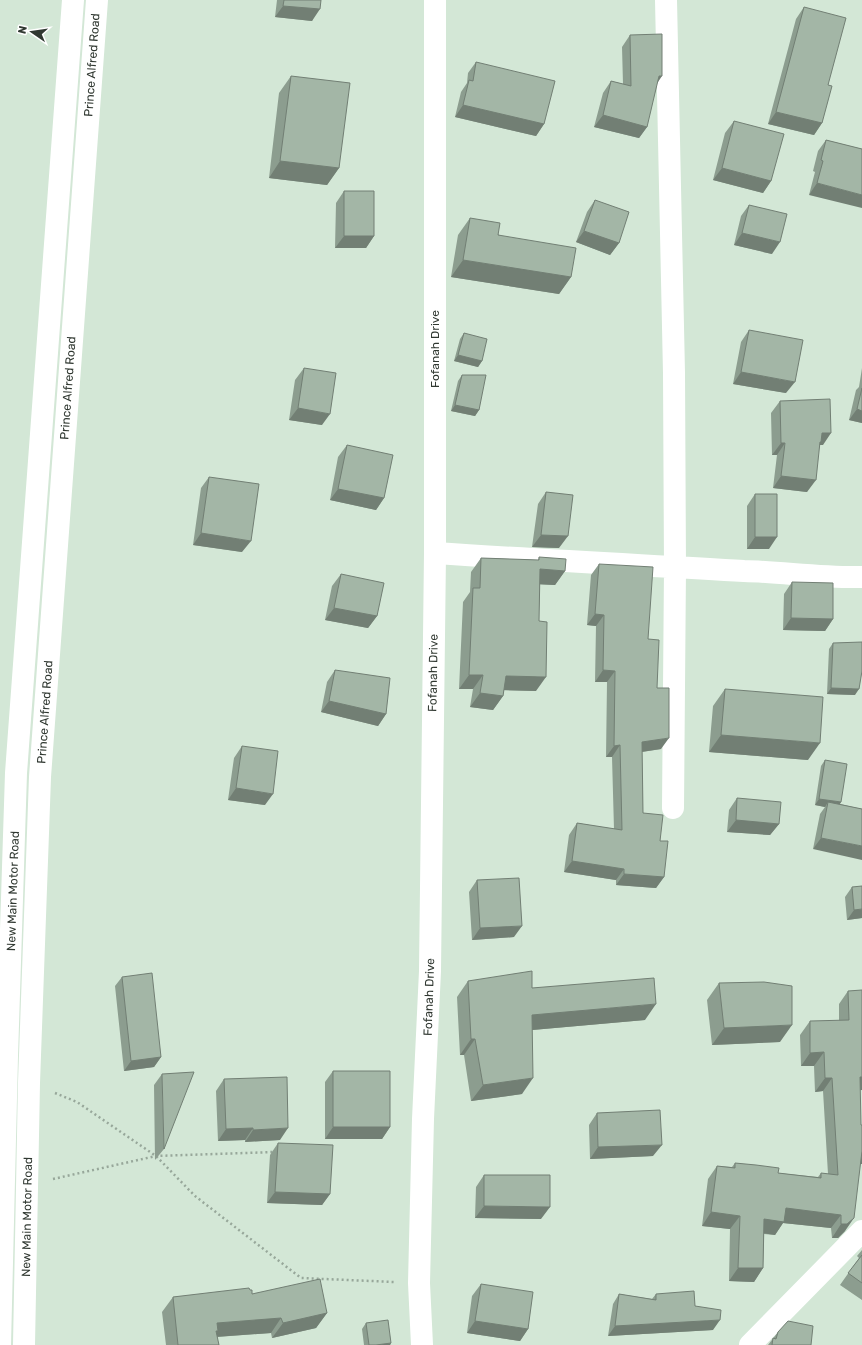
<svg xmlns="http://www.w3.org/2000/svg" width="862" height="1345" font-family="Rubik,sans-serif">
	<style>
		.lines { fill: none; stroke-linecap: round; stroke-linejoin: round }
		.path { stroke: #97a79a; stroke-width: 2.5; stroke-dasharray: 2 3; stroke-linecap: butt }
		.minor { stroke: #fff; stroke-width: 22 }
		.tertiary { stroke: #fff; stroke-width: 22 }
		.trunk { stroke: #fff; stroke-width: 22 }
		.wall { fill: #8c9d8f }
		.shaded-wall { fill: #727f74 }
		.building { fill: #a3b6a6; stroke: #727f74 }
		.labels { text-anchor: middle; dominant-baseline: central; stroke-width: 3; stroke-linejoin: round; paint-order: stroke }
		.street-label { font-size: 12px; fill: #303831; stroke: #fff }
	</style>
	<rect width="100%" height="100%" fill="#d3e7d6"/>
	<g class="lines">
		<path class="path" d="M55 1093 77 1102 156 1156 195 1196 301 1278 394 1282
			M53 1179 156 1156 274 1152"/>
		<path class="minor" d="M666 0 674 373 675 568 673 808
			M435 553C538 560 641 565 744 571 783 572 822 578 862 577
			M750 1345 862 1231"/>
		<path class="tertiary" d="M422 1345 419 1283 423 1119 430 971 435 553V0"/>
		<path class="trunk" d="M0 1345 7 1056 16 773 73 0
			M24 1345 29 1083 40 777 97 0"/>
	</g>
	<path class="wall" d="M277 0H321L312 21 275 17Z
		M804 7 828 85 822 123 814 135 768 124 796 19Z
		M630 35 647 127 639 138 594 127 603 93 611 81 623 84 622 47Z
		M476 62 544 124 536 136 455 117 461 92 467 83 468 73Z
		M291 76 339 168 327 185 269 178 279 93Z
		M734 121 771 181 763 193 713 180 725 133Z
		M826 140 862 149 809 195 815 172 813 171 818 151Z
		M344 191 374 236 366 248H335L336 203Z
		M595 200 619 243 610 255 576 242 587 212Z
		M749 205 772 254 734 245 741 216Z
		M470 218 571 277 559 294 451 277 458 235Z
		M749 330 786 393 733 384 741 342Z
		M464 333 482 361 478 367 454 361 460 339Z
		M304 368 322 425 289 420 295 380Z
		M862 368V423L849 420 856 390 859 387Z
		M462 375 479 410 475 416 451 411 458 381Z
		M780 401 823 445H820L807 492 773 488 777 455H772L771 413Z
		M347 445 384 498 376 510 330 500 338 457Z
		M209 477 242 552 193 545 201 488Z
		M546 492 559 548 532 547 538 504Z
		M755 494 769 549H747V506Z
		M539 557 565 571 555 585 540 584 536 691 504 690 503 696 493 710 470 707 473 689H459L463 602 470 592 471 572 481 558 538 560Z
		M599 564 648 639 657 688 661 749 642 752 643 813 660 841 664 877 656 888 616 885V880L564 872 569 835 577 823 614 829 612 757H606L607 682H595L596 626 587 625 591 575Z
		M341 574 377 616 368 628 325 620 332 586Z
		M792 582 833 619 825 631 783 630 784 594Z
		M833 643 855 695 827 694 829 649Z
		M335 670 386 714 378 726 321 712 327 682Z
		M725 689 808 760 709 752 713 706Z
		M242 746 265 805 228 800 234 758Z
		M825 760 841 802 840 804 862 809 813 849 820 814 825 807 815 805 821 766Z
		M737 798 779 824 770 835 727 832 729 810Z
		M477 880 514 937 472 940 469 892Z
		M852 887 862 918 847 920 845 897Z
		M122 977 161 1057 154 1067 124 1071 115 986Z
		M468 981 532 988 645 1020 532 1030 522 1094 471 1101 464 1055H460L457 997Z
		M719 983 780 1042 712 1045 707 1000Z
		M848 991 860 1090V1164L845 1231 838 1238H832L831 1228 783 1223 775 1235 764 1234 763 1268 754 1282 729 1281 730 1229 702 1226 708 1179 717 1166 732 1167 735 1163 778 1173 818 1177 821 1173 828 1174 823 1091 815 1092 814 1066H801L800 1035 810 1021H839V1004Z
		M333 1071 390 1127 382 1139H325V1082Z
		M162 1074 164 1149 155 1160 154 1085Z
		M224 1079 280 1140 245 1142V1140L218 1141 216 1091Z
		M597 1113 653 1156 590 1159 589 1125Z
		M278 1143 330 1194 322 1205 267 1203 270 1155Z
		M484 1175 541 1219 475 1218 476 1187Z
		M862 1250V1300L840 1285 859 1258 857 1256Z
		M481 1284 528 1329 520 1341 467 1333 472 1296Z
		M250 1290 252 1294 327 1313 316 1328 272 1338 271 1333 217 1337 219 1345H166L162 1312 173 1297Z
		M619 1294 652 1299 656 1294 695 1306 713 1330 608 1336 613 1304Z
		M366 1323 391 1343 390 1345H364L362 1329Z
		M778 1332 811 1345H768Z"/>
	<path class="shaded-wall" d="M283 6 320 9 312 21 275 17Z
		M659 76H662L654 88Z
		M463 105 544 124 536 136 455 117Z
		M776 112 822 123 814 135 768 124Z
		M603 115 647 127 639 138 594 127Z
		M280 161 339 168 327 185 269 178Z
		M722 168 771 181 763 193 713 180Z
		M817 183 862 195V208L809 195Z
		M584 231 619 243 610 255 576 242Z
		M742 233 780 242 772 254 734 245Z
		M344 236H374L366 248H335Z
		M463 260 571 277 559 294 451 277Z
		M458 355 482 361 478 367 454 361Z
		M741 372 795 382 786 393 733 384Z
		M455 405 479 410 475 416 451 411Z
		M298 408 330 414 322 425 289 420Z
		M857 409 862 411V423L849 420Z
		M822 433H831L823 445H819Z
		M781 443H785L777 455H772Z
		M781 476 816 480 807 492 773 488Z
		M338 489 384 498 376 510 330 500Z
		M201 533 251 541 242 552 193 545Z
		M541 535 568 536 559 548 532 547Z
		M755 537H777L769 549H747Z
		M540 569 565 571 555 585 530 584Z
		M334 608 377 616 368 628 325 620Z
		M595 614 604 615 596 626 587 625Z
		M791 618 833 619 825 631 783 630Z
		M603 670 615 671 607 682H595Z
		M469 675H483L473 689H459Z
		M506 676 546 677 536 691 496 690Z
		M831 688 859 689 855 695 827 694Z
		M480 693 503 696 493 710 470 707Z
		M329 701 386 714 378 726 321 712Z
		M721 735 820 743 808 760 709 752Z
		M669 738 661 749 634 753 642 742Z
		M620 745 612 757H606L614 746Z
		M236 788 273 794 265 805 228 800Z
		M819 799 841 802 837 808 828 802 825 807 815 805Z
		M736 820 779 824 770 835 727 832Z
		M821 838 862 846V860L813 849Z
		M572 861 624 869 616 880 564 872Z
		M624 874 664 877 656 888 616 885Z
		M862 909V918L847 920 854 910Z
		M522 926 514 937 472 940 480 928Z
		M656 1004 645 1020 521 1031 532 1015Z
		M792 1025 780 1042 712 1045 724 1028Z
		M471 1039H475L464 1055H460Z
		M824 1052 814 1066H801L810 1053Z
		M161 1057 154 1067 124 1071 131 1061Z
		M860 1077H862V1090L850 1091Z
		M533 1078 522 1094 471 1101 483 1085Z
		M825 1078H832L823 1091 815 1092Z
		M333 1127H390L382 1139H325Z
		M253 1128 245 1140 218 1141 226 1129Z
		M288 1128 280 1140 245 1142 253 1130Z
		M662 1145 653 1156 590 1159 598 1147Z
		M862 1151V1164H853Z
		M275 1192 330 1194 322 1205 267 1203Z
		M484 1206 550 1207 541 1219 475 1218Z
		M786 1208 841 1215 831 1228 783 1223 775 1235 755 1232 764 1219Z
		M711 1212 740 1216 730 1229 702 1226Z
		M854 1218 845 1231 838 1238H832L841 1224Z
		M738 1268H763L754 1282 729 1281Z
		M327 1313 316 1328 272 1338 283 1323Z
		M281 1318 271 1333 214 1337 217 1323Z
		M720 1320 713 1330 608 1336 615 1326Z
		M475 1321 528 1329 520 1341 467 1333Z
		M391 1343 390 1345H376Z"/>
	<path class="building" d="M284 0H321L320 9 283 6Z
		M804 7 846 18 828 85 832 86 822 123 776 112Z
		M662 34V76H659L647 127 603 115 611 81 631 86 630 35Z
		M476 62 555 81 544 124 463 105 469 80 473 81Z
		M291 76 350 83 339 168 280 161Z
		M734 121 784 134 771 181 722 168Z
		M826 140 862 149V195L817 183 823 161 821 160Z
		M344 191H374V236H344Z
		M595 200 629 212 619 243 584 231Z
		M749 205 787 214 780 242 742 233Z
		M470 218 500 223 498 235 576 248 571 277 463 260Z
		M749 330 803 340 795 382 741 372Z
		M464 333 487 339 482 361 458 355Z
		M304 368 336 373 330 414 298 408Z
		M462 375H486L479 410 455 405Z
		M862 388V411L857 409Z
		M830 399 831 433H822L821 442H820L816 480 781 476 785 443H781L780 401Z
		M347 445 393 455 384 498 338 489Z
		M209 477 259 484 251 541 201 533Z
		M546 492 573 495 568 536 541 535Z
		M755 494H777V537H755Z
		M539 557 566 559 565 571 540 569 539 621 547 622 546 677 506 676 503 696 480 693 483 675H469L473 588H480L481 558 539 560Z
		M599 564 653 567 648 639 659 640 657 688H669V738L642 742 643 813 663 815 660 841H668L664 877 624 874V869L572 861 577 823 622 830 620 745 614 746 615 671 603 670 604 615 595 614Z
		M341 574 384 583 377 616 334 608Z
		M792 582 833 583V619L791 618Z
		M862 642V671L859 689 831 688 833 643Z
		M335 670 390 678 386 714 329 701Z
		M725 689 823 697 820 743 721 735Z
		M242 746 278 751 273 794 236 788Z
		M825 760 847 764 841 802 819 799Z
		M737 798 781 802 779 824 736 820Z
		M828 802 862 809V846L821 838Z
		M519 878 522 926 480 928 477 880Z
		M862 886V909L854 910 852 887Z
		M532 971V988L654 978 656 1004 532 1015 533 1078 483 1085 475 1039H471L468 981Z
		M152 973 161 1057 131 1061 122 977Z
		M764 982 792 986V1025L724 1028 719 983Z
		M862 990V1077H860L861 1125H862V1151L854 1218 847 1224H841V1215L786 1208 784 1222 764 1219 763 1268H738L740 1216 711 1212 717 1166 735 1168V1163L756 1165 779 1168 778 1173 821 1178V1173L838 1175 832 1078H825L824 1052 810 1053V1021L849 1020 848 991Z
		M333 1071H390V1127H333Z
		M194 1072 164 1149 162 1074Z
		M287 1077 288 1128 253 1130V1128L226 1129 224 1079Z
		M660 1110 662 1145 598 1147 597 1113Z
		M278 1143 333 1145 330 1194 275 1192Z
		M484 1175H550V1207L484 1206Z
		M862 1255V1283L848 1273Z
		M320 1279 327 1313 283 1323 281 1318 217 1323 218 1331H216L219 1345H178L173 1297 249 1288 250 1290H252V1294Z
		M481 1284 533 1292 528 1329 475 1321Z
		M694 1291 695 1306 721 1310 720 1320 615 1326 619 1294 656 1300V1294Z
		M388 1320 391 1343 376 1345H369L366 1323Z
		M788 1321 813 1326 811 1345H772L773 1338 776 1339 778 1332Z"/>
	<g class="labels">
		<g class="street-label">
			<text transform="translate(92 65) rotate(-86)">Prince Alfred Road</text>
			<text transform="translate(435 349) rotate(-90)">Fofanah Drive</text>
			<text transform="translate(68 388) rotate(-86)">Prince Alfred Road</text>
			<text transform="translate(433 673) rotate(-89)">Fofanah Drive</text>
			<text transform="translate(45 712) rotate(-86)">Prince Alfred Road</text>
			<text transform="translate(13 891) rotate(-88)">New Main Motor Road</text>
			<text transform="translate(429 997) rotate(-88)">Fofanah Drive</text>
			<text transform="translate(27 1217) rotate(-89)">New Main Motor Road</text>
		</g>
	</g>
	<g transform="translate(32 32) rotate(283)" stroke="#ffffff" stroke-width="3" paint-order="stroke">
	<path d="M0-3L7 15L0 10L-7 15Z" fill="#303831"/>
	<text y="-6" font-size="11" font-weight="bold" text-anchor="middle" fill="#303831">N</text>
	</g>
</svg>
